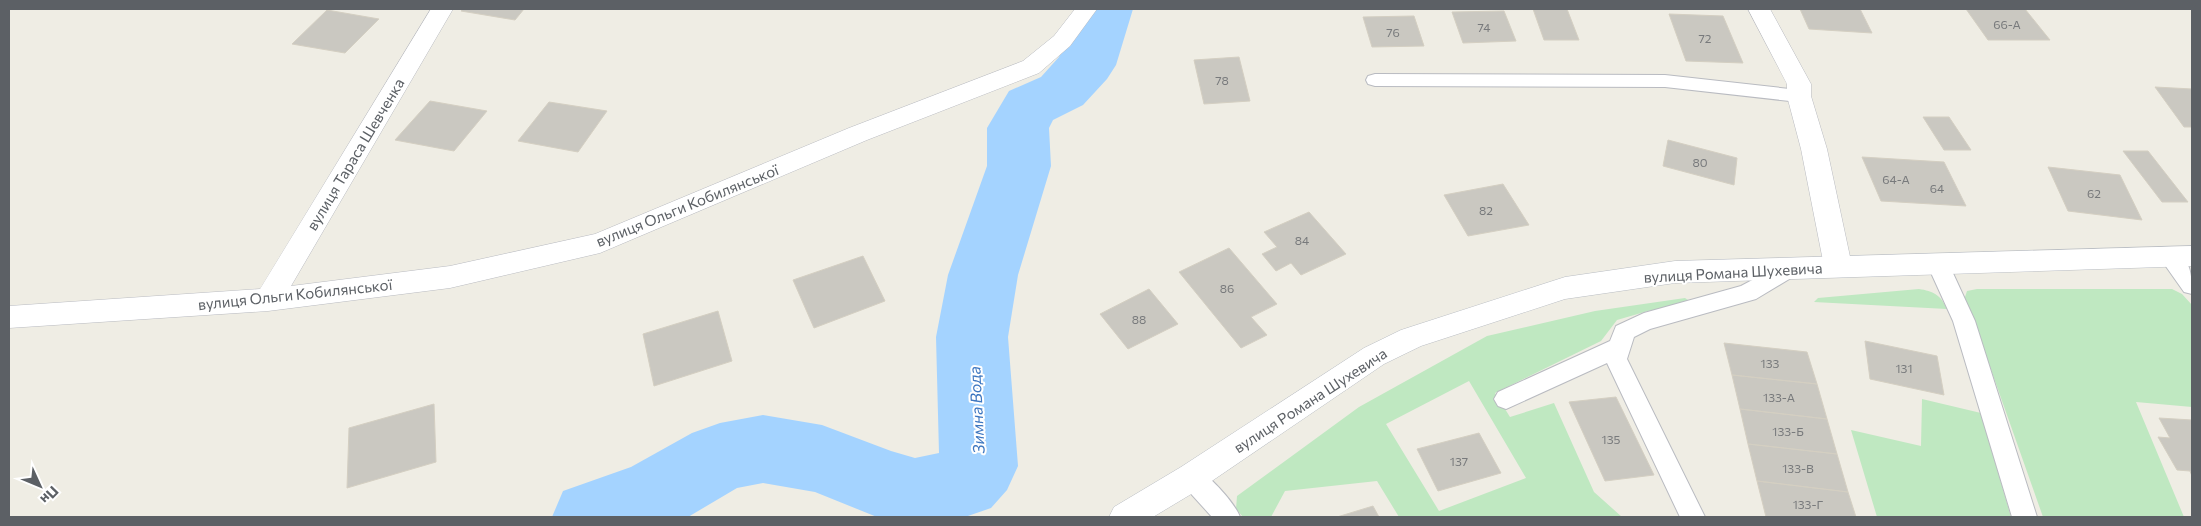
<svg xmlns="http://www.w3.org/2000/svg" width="2201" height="526" font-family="Commissioner,sans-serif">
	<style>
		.green { fill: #bfe8c1; fill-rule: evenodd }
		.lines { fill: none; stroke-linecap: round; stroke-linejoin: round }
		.river { fill: #a4d3ff; fill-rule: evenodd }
		.building { fill: #cac8c1; stroke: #d4cfc2 }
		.service-casing { stroke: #b9bbc1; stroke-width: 2 }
		.minor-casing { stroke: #b9bbc1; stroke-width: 1 }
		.secondary-casing { stroke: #b9bdc3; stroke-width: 1 }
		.service { fill: #fff; fill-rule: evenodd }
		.minor { fill: #fff; fill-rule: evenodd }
		.secondary { fill: #fff; fill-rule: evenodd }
		.labels { text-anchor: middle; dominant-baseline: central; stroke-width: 4; stroke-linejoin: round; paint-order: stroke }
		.number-label { font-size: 12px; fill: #787a7c }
		.street-label { font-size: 15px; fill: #5c6065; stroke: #fff }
		.water-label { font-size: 16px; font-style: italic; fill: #3e77c0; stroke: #fff }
	</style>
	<rect width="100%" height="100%" fill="#efede4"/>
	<path class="green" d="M1919 289C1933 291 1941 295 1947 309L1814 302 1818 298Z
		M1977 289H2172L2182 294 2192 305V407L2136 402 2184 517H2043L1971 313 1964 300 1967 291Z
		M1685 298 1688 300 1684 304 1648 311 1617 320 1601 341 1495 393 1510 417 1554 403 1594 492 1622 517H1399L1377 481 1285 491 1271 517H1243L1236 509 1237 496 1359 407 1487 336 1595 311ZM1469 381 1526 478 1439 511 1386 424Z
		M1922 399 1981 413 2011 517H1877L1851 430 1921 446Z"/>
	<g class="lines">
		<path class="river" d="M1077 9H1133L1116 65 1107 79 1083 105 1053 120 1049 128 1051 166 1018 275 1008 337 1018 466 1007 490 991 508 965 517H877L815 492 763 483 737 488 688 517H552L563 491 631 467 692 433 720 423 763 415 822 425 891 451 915 458 939 453 936 337 948 275 987 166V128L1009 91 1041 77 1059 57Z"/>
	</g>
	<path class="building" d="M463 9H524L515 20 461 11Z
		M1533 9H1567L1579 40H1544Z
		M1800 9H1860L1872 33 1809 29Z
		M1966 9H2025L2050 40H1988Z
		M327 10 379 19 345 53 292 44Z
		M1504 11 1516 41 1463 43 1452 12Z
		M1669 14 1723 16 1743 63 1686 61Z
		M1414 16 1424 46 1372 47 1363 17Z
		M1239 57 1250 101 1204 104 1194 60Z
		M2155 87 2192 89V127H2184Z
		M430 101 487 111 454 151 395 140Z
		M549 102 607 111 578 152 518 141Z
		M1923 117H1949L1971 150H1944Z
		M1668 140 1737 158 1734 185 1663 166Z
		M2123 151H2148L2188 202H2162Z
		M1862 157 1944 162 1966 206 1881 201Z
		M2048 167 2120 175 2142 220 2068 211Z
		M1503 184 1529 225 1468 236 1444 195Z
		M1309 212 1346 254 1301 275 1291 263 1276 271 1262 254 1277 247 1264 232Z
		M1229 248 1277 304 1251 317 1267 335 1241 348 1179 272Z
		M863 256 885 301 814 328 793 280Z
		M1149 289 1178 324 1128 349 1100 314Z
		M718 311 732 361 654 386 643 334Z
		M1865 341 1937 356 1944 395 1870 379Z
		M1724 343 1807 352 1817 384 1732 375Z
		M1732 375 1817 384 1827 419 1740 409Z
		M1616 397 1654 475 1605 481 1569 402Z
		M434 404 436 462 347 488 349 428Z
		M1740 409 1827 419 1837 454 1748 444Z
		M2159 418 2192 420V476L2190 471 2177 470 2158 437 2170 438Z
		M1479 433 1501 473 1438 491 1417 449Z
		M1748 444 1837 454 1848 492 1757 481Z
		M1757 481 1848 492 1856 517H1766Z
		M1373 506 1379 517H1337Z"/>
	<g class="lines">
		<g class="service-casing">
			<path id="service" d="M1375 74 1665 75 1799 90 1806 92 1808 96 1806 100 1799 102 1665 87 1375 86 1368 84 1366 80 1368 76Z
				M2171 250C2191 256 2192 276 2192 294L2184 292 2160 258 2164 252Z
				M1938 256 1946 258 1975 321 2037 517H2012L1953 321 1927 264 1930 258Z
				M1788 261 1796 263 1799 269 1796 275 1756 299 1650 329 1634 337 1627 359 1705 517H1680L1607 363 1506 409 1498 406 1494 399 1498 392 1610 341 1616 326 1644 313 1741 286Z
				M1192 466C1207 472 1235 503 1240 517H1212L1183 485 1180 477 1183 469Z"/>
		</g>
		<g class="minor-casing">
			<path id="minor" d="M431 9H453L291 286 450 266 595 234 849 128 1023 61 1054 36 1075 9H1097L1070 46 1039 73 867 140 600 253 450 288 268 311 9 328V306L260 289Z
				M1748 9H1770L1811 84V96L1827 149 1852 266 1848 273 1838 277 1828 273 1824 266 1801 149 1787 96V84Z"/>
		</g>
		<g class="secondary-casing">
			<path id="secondary" d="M2192 246V266L1675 283 1565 299 1421 346 1384 364 1203 487 1153 517H1109L1114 507 1181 467 1364 348 1401 330 1565 277 1675 261Z"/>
		</g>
		<use href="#service" class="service"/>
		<use href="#minor" class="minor"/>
		<use href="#secondary" class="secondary"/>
	</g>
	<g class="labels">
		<g class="number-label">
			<text x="2007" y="24">66-А</text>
			<text x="1484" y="27">74</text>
			<text x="1393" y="32">76</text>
			<text x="1705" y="38">72</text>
			<text x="1222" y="80">78</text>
			<text x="1700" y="162">80</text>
			<text x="1896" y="179">64-А</text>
			<text x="1937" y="188">64</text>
			<text x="2094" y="193">62</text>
			<text x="1486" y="210">82</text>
			<text x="1302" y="240">84</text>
			<text x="1227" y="288">86</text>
			<text x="1139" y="319">88</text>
			<text x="1770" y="363">133</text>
			<text x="1904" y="368">131</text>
			<text x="1779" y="397">133-А</text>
			<text x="1788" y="431">133-Б</text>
			<text x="1611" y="439">135</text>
			<text x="1459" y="461">137</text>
			<text x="1798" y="468">133-В</text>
			<text x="1808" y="504">133-Г</text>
		</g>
		<g class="street-label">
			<text transform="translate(355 154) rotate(-59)">вулиця Тараса Шевченка</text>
			<text transform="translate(687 205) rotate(-22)">вулиця Ольги Кобилянської</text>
			<text transform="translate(1733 272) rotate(-3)">вулиця Романа Шухевича</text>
			<text transform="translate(295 294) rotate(-6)">вулиця Ольги Кобилянської</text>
			<text transform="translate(1310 400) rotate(-33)">вулиця Романа Шухевича</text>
		</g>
		<g class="water-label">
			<text transform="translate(976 410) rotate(-93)">Зимна Вода</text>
		</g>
	</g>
	<rect width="2201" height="526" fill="none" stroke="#5c6065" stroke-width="20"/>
	<g transform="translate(40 486) rotate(134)" stroke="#ffffff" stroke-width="4" paint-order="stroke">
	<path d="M0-4L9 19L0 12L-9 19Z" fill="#5c6065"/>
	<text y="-8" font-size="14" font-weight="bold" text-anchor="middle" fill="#5c6065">Пн</text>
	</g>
</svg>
